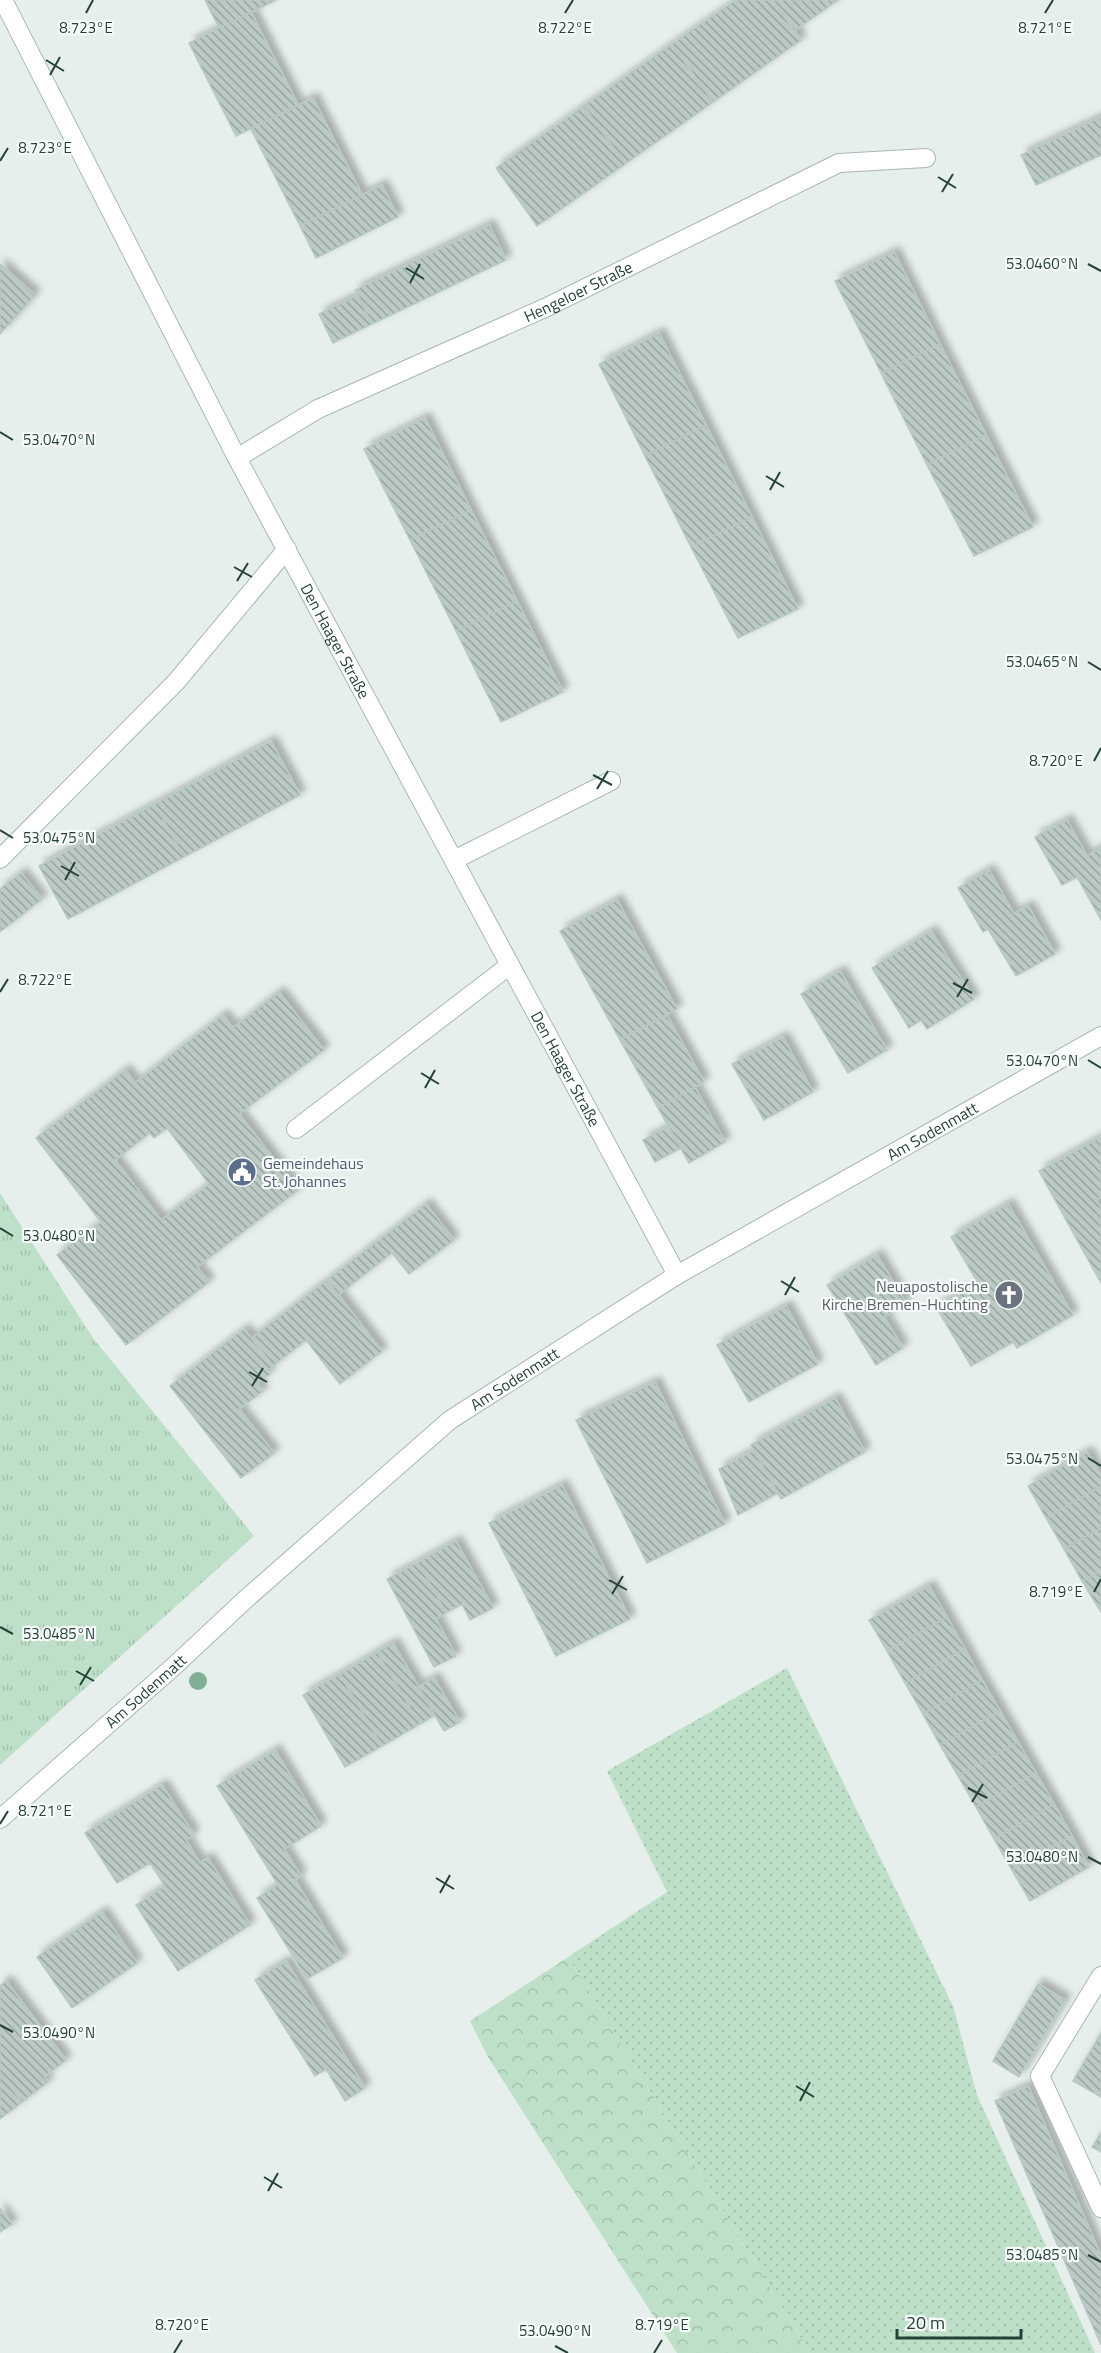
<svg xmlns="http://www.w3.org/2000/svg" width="1101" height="2353" font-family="'Titillium Web',sans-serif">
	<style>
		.grass { fill: url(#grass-dots) }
		.forest { fill: url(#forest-crowns) }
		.park { fill: url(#park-tufts) }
		.building { fill: url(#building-back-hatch); stroke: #b8c9c2; stroke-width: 1.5; fill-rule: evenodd; filter: url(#shadow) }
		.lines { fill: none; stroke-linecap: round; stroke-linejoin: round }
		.minor-casing { stroke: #a8b8b2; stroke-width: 20 }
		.minor { stroke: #fff; stroke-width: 18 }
		.tree { fill: #80af93 }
		.ticks { fill: none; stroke: #24423a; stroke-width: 2 }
		.labels { text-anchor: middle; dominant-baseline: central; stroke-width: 4.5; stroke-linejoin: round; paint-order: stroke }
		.street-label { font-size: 16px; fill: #24423a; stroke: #f7fbf9 }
		.service-label { font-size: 16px; fill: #4e5e75; stroke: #f7fbf9; text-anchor: start }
		.worship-label { font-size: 16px; fill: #5b616d; stroke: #f7fbf9; text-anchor: end }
		.ticks-label { font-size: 15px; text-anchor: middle; fill: #24423a; stroke: #f7fbf9; stroke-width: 4.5; stroke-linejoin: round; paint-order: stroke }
	</style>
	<defs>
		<pattern id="grass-dots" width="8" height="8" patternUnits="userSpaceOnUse" patternTransform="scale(1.5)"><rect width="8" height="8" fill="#bfe0c8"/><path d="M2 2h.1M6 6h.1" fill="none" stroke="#a4c1ad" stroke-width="1.8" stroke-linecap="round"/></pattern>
		<pattern id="forest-crowns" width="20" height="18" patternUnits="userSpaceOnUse" patternTransform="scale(1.5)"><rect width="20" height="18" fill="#bfe0c8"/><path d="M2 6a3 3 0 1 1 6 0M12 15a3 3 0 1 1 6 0" fill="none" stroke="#a4c1ad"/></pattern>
		<pattern id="park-tufts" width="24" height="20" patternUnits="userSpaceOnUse" patternTransform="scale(1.5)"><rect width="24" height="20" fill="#bfe0c8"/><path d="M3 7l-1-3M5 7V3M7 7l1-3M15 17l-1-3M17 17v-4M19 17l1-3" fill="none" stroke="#a4c1ad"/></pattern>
		<pattern id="building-back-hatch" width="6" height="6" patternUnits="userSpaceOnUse" patternTransform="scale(1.5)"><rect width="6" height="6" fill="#bbcac4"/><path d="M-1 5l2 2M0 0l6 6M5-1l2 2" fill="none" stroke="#98a6a0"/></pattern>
		<filter id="shadow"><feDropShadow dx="5.5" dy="-5.5" stdDeviation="3" flood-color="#0004"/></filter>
	</defs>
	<rect width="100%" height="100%" fill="#e6efeb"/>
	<path class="grass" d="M787 1668 953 2006 977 2095 1095 2353H810L568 1957 667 1892 607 1771Z"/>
	<path class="forest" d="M568 1957 810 2353H677L488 2057 470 2021Z"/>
	<path class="park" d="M0 1193 93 1338 254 1536 0 1765Z"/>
	<path class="building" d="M205 0H276L219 28Z
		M736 0H773L801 40 713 102 672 44Z
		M773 0H838L794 31Z
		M251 12 298 105 236 136 189 43Z
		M672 44 713 102 625 164 584 106Z
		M313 98 362 195 300 226 251 129Z
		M584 106 625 164 537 226 496 168Z
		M1101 117V155L1036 185 1021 155Z
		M382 185 398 217 316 258 300 226Z
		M489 225 506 260 372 324 355 290Z
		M894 252 940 344 881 373 835 281Z
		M0 264 35 295 0 334Z
		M358 295 372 324 333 343 319 314Z
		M659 333 706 425 645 456 599 364Z
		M940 344 986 435 927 465 881 373Z
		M425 418 471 510 410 540 364 449Z
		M706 425 752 517 691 547 645 456Z
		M986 435 1033 527 974 556 927 465Z
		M471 510 517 601 456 631 410 540Z
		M752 517 798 609 738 638 691 547Z
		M517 601 563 692 501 722 456 631Z
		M271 741 300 795 184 857 155 804Z
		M155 804 184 857 68 919 39 866Z
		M1067 820 1087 856 1101 848V920L1077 877 1062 885 1035 837Z
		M989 870 1014 914 1028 906 1055 954 1016 976 988 929 983 932 958 888Z
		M21 873 42 899 0 932V889Z
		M617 900 677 1009 620 1040 560 931Z
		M931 931 974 999 927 1029 921 1020 909 1028 872 968Z
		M840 971 887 1050 848 1073 801 994Z
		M279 992 324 1050 239 1114 298 1190 197 1267 209 1282 126 1345 57 1255 101 1222 36 1138 125 1070 135 1083 223 1015 233 1028ZM167 1128 209 1184 161 1220 115 1160 150 1133 154 1138Z
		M667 1015 704 1082 658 1108 620 1040Z
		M783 1037 813 1092 764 1120 732 1064Z
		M695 1087 725 1142 689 1163 658 1108Z
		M668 1127 681 1148 655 1162 643 1140Z
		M1101 1137V1197L1096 1200 1101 1208V1283L1039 1171Z
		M426 1204 454 1240 409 1274 392 1253 338 1295 327 1280Z
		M1008 1204 1073 1315 1017 1348 1013 1342 971 1366 936 1307 978 1283 951 1237Z
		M877 1255 906 1303 884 1317 903 1348 876 1365 827 1285Z
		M327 1280 382 1351 340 1384 306 1340 273 1366 252 1338Z
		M786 1306 818 1364 749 1402 717 1345Z
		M244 1329 273 1366 267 1371 270 1374 257 1383 263 1391 239 1409 274 1453 241 1478 170 1386Z
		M655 1382 725 1524 647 1563 576 1420Z
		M835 1398 865 1452 781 1499 751 1445Z
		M754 1450 778 1493 738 1515 719 1469Z
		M1087 1452 1101 1476V1486L1046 1518 1028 1486Z
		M562 1485 630 1619 556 1656 489 1523Z
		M1101 1486V1528L1064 1549 1046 1518Z
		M1101 1528V1570L1082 1581 1064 1549Z
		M456 1541 493 1608 470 1620 462 1604 446 1613 418 1562Z
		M418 1562 446 1613 436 1619 456 1656 434 1667 387 1579Z
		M1101 1570V1612L1082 1581Z
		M929 1586 947 1617 887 1651 869 1620Z
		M947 1617 965 1649 905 1683 887 1651Z
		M393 1643 435 1715 420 1724 377 1652Z
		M965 1649 982 1680 923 1714 905 1683Z
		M377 1652 420 1724 382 1746 340 1674Z
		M340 1674 382 1746 345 1767 303 1695Z
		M434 1678 460 1722 444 1731 418 1687Z
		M982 1680 1000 1711 940 1745 923 1714Z
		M1000 1711 1018 1742 958 1776 940 1745Z
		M1018 1742 1036 1773 976 1807 958 1776Z
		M275 1750 321 1826 284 1849 301 1876 295 1880 343 1958 307 1979 257 1898 278 1885 217 1786Z
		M1036 1773 1054 1804 994 1839 976 1807Z
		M162 1785 194 1835 186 1840 200 1863 208 1858 250 1925 178 1971 136 1905 165 1886 150 1863 117 1883 85 1833Z
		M1054 1804 1072 1836 1012 1870 994 1839Z
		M1072 1836 1089 1867 1030 1901 1012 1870Z
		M102 1912 137 1963 72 2008 37 1957Z
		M286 1961 365 2088 345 2101 326 2069 315 2076 255 1980Z
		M6 1981 66 2060 44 2077 48 2082 22 2102 0 2073V1986Z
		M1038 1984 1065 2000 1019 2077 993 2061Z
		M1101 2033V2097L1073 2081Z
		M0 2073 22 2102 0 2119Z
		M1028 2086 1101 2256V2345L995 2101Z
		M1101 2133V2152L1092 2147Z
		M0 2208 12 2224 0 2232Z"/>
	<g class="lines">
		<g class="minor-casing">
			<g id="minor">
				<path id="s1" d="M3 0 237 458 677 1275"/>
				<path id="s2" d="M237 458 318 409 547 307 839 163 926 158"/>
				<path d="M0 859 176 682 287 549"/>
				<path d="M454 860 611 781"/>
				<path d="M296 1129 510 965"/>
				<path id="s3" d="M0 1819 172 1668 247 1598 450 1420 677 1275 1101 1036"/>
				<path d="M1101 1976 1040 2076 1101 2208"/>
			</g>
		</g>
		<use href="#minor" class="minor"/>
	</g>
	<circle class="tree" cx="198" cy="1681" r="9"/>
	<path class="ticks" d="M86 13 93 0M565 13 573 0M1045 13 1053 0M46 60 64 71M50 75 60 57M0 161 8 148M938 177 956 188M942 192 953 174M1088 264 1101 271M406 268 424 279M410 283 420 264M0 432 13 440M766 476 784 487M770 490 780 472M234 567 252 577M237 581 248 563M1088 662 1101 670M1094 761 1101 748M593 775 612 785M597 789 608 771M0 830 13 838M61 866 79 876M65 880 75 862M953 983 972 993M0 992 8 979M957 997 968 979M1088 1060 1101 1068M421 1073 439 1084M425 1088 435 1070M0 1228 13 1236M781 1281 799 1292M785 1295 795 1277M249 1372 267 1382M252 1386 263 1368M1088 1458 1101 1466M609 1580 627 1590M1094 1592 1101 1579M612 1594 623 1576M0 1627 13 1634M76 1671 94 1681M80 1685 91 1667M968 1788 987 1798M972 1802 983 1784M0 1824 8 1811M1088 1857 1101 1864M436 1878 454 1889M440 1893 450 1875M0 2025 13 2032M796 2086 814 2097M800 2101 810 2082M264 2177 282 2188M268 2191 278 2173M1088 2255 1101 2262M555 2346 568 2353M174 2353 182 2340M654 2353 662 2340"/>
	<defs>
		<g id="civic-disc" transform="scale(1.5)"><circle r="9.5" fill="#5c6f8a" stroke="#f7fbf9"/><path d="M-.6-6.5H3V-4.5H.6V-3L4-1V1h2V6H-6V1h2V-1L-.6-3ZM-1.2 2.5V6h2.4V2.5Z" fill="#fff"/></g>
		<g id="church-disc" transform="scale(1.5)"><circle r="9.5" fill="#6b7280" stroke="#f7fbf9"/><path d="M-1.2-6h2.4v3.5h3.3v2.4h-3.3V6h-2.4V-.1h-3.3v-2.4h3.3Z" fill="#fff"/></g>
	</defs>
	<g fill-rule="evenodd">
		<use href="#civic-disc" x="242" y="1172"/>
		<use href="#church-disc" x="1009" y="1295"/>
	</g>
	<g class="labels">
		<g class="street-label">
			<text stroke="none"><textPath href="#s2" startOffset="380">Hengeloer Straße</textPath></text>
			<text stroke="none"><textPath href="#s1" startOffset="722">Den Haager Straße</textPath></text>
			<text stroke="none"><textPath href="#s1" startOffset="1208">Den Haager Straße</textPath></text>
			<text stroke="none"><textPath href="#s3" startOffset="1164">Am Sodenmatt</textPath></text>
			<text stroke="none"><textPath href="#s3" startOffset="678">Am Sodenmatt</textPath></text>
			<text stroke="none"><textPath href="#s3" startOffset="194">Am Sodenmatt</textPath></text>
		</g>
		<g class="service-label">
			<text x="263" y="1163">Gemeindehaus<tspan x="263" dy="18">St. Johannes</tspan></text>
		</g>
		<g class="worship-label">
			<text x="988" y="1286">Neuapostolische<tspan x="988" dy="18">Kirche Bremen-Huchting</tspan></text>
		</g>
	</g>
	<g class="ticks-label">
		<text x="86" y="33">8.723°E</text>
		<text x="565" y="33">8.722°E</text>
		<text x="1045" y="33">8.721°E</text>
		<text x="45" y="153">8.723°E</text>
		<text x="1042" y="269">53.0460°N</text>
		<text x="59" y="445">53.0470°N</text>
		<text x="1042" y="667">53.0465°N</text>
		<text x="1056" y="766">8.720°E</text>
		<text x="59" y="843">53.0475°N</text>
		<text x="45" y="985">8.722°E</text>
		<text x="1042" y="1066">53.0470°N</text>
		<text x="59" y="1241">53.0480°N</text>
		<text x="1042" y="1464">53.0475°N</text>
		<text x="1056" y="1597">8.719°E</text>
		<text x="59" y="1639">53.0485°N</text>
		<text x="45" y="1816">8.721°E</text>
		<text x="1042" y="1862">53.0480°N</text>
		<text x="59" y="2038">53.0490°N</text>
		<text x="1042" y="2260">53.0485°N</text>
		<text x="182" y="2330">8.720°E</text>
		<text x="662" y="2330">8.719°E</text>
		<text x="555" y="2336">53.0490°N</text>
	</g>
	<path d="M897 2329v9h124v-9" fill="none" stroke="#24423a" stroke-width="3"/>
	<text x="906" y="2329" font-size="18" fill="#24423a" stroke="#f7fbf9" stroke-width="4.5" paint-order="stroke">20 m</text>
</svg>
